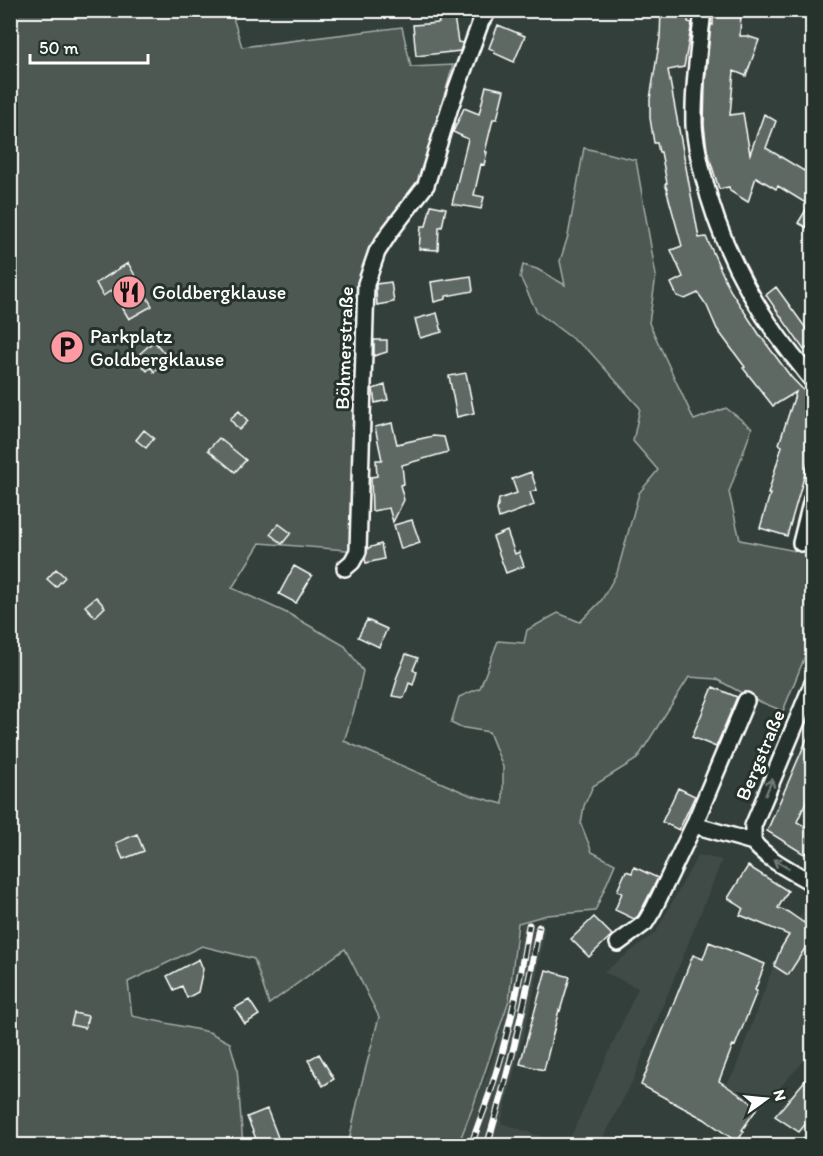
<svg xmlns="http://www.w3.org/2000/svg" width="823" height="1156" font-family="Itim,sans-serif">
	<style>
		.built { fill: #404c47 }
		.green { fill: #4d5853; stroke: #a6aca9; stroke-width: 1.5 }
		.building { fill: #5f6964; stroke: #fff; stroke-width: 1.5 }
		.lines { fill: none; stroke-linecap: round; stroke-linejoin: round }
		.minor-casing { stroke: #fff; stroke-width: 20 }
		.tertiary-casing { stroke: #fff; stroke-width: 22 }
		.minor { stroke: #26332d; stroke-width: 15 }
		.tertiary { stroke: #26332d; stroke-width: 18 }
		.rail-casing { stroke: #fff; stroke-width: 7 }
		.rail { stroke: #26332d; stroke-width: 4.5; stroke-dasharray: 14; stroke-linecap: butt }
		.oneway { stroke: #727a76 }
		.labels { text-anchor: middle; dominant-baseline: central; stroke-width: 6; stroke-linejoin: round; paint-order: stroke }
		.poi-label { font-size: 20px; fill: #fff; stroke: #26332d; text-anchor: start }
		.street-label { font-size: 20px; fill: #fff; stroke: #26332d }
	</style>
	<rect width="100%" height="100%" fill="#333f3a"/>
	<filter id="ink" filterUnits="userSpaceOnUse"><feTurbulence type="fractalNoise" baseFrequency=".0167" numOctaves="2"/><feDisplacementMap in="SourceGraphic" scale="12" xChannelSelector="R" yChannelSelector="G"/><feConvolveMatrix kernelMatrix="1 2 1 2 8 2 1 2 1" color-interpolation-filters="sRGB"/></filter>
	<g filter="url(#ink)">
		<path class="built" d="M698 855 722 860 632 1082 599 1145H459L493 1059 510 999 521 923 545 928 532 1002 501 1123 567 1145 638 988 604 972 656 932Z
			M812 897V1052L761 1108 726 1085 735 1070 780 948Z"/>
		<path class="green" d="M10 11H231L242 47 402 27 411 67 453 65 419 186 368 261 358 551 260 543 232 588 289 614 345 646 363 671 355 707 344 741 470 795 503 804V767L489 732 459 727 451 723 459 697 480 688 498 641 524 643 527 630 558 613 580 622 601 601 617 573 639 493 658 470 633 441 640 408 590 352 537 312 520 277 523 265 537 269 565 285 560 261 568 236 584 148 636 160 656 276 649 323 694 420 726 408 752 428 729 492 740 540 806 553 812 537V639L783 711 753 699 716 679 689 677 637 759 593 786 584 806 581 824 592 852 615 864 595 911 547 915 518 923 509 1000 474 1104 458 1145H348L361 1086 379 1017 345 949 269 1004 254 959 202 946 128 982 132 1016 209 1032 230 1043 237 1068 243 1145H11Z"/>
		<path class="building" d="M437 10H453L458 42 463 43 460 51 416 56 413 25 439 23Z
			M661 10H689L688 22 692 23 684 67 668 70 699 238 706 237 730 290 759 334 791 377 813 400V446L787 536 760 528 770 494H768L782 446 779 444 796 392 773 406 743 368 745 367 717 329 707 306 698 293 685 299 677 296 671 283 683 277 671 250 682 246 667 192H668L665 184 667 183 661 152H659L657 143H654L650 118V99L660 38Z
			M713 10H741L740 36H747L759 40 746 76 734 71 730 115 743 113 750 154 764 114 776 121 766 148 804 171 813 157V231L798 223 809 205 778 186 776 189 756 177 748 202 730 191 729 187 719 189 707 150 704 125 705 83 711 24 713 25Z
			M498 25 525 36 514 62 494 53 495 51 489 48Z
			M486 86 504 90 497 119H493L485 152H487L484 165 481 164 474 195 484 197 481 209 452 204 468 139 453 132 464 108 479 114Z
			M431 205 446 208 442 227H439L438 250 419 249 421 226H426Z
			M128 263 152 306 129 319 112 290 103 296 96 283Z
			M471 276 473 291 446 296V299L434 302 431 282Z
			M391 282 394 302 377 305 376 291V284Z
			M776 287 813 338V344L804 350 766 295Z
			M437 313 442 332 420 338 415 319Z
			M374 340H387V352L374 356Z
			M154 341 169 359 154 372 151 367 147 371 135 358Z
			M466 373 474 413 457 417 449 376Z
			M385 385 388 400 375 403 373 389Z
			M239 411 248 421 239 430 230 419Z
			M392 423 397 444 433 436 444 437 448 452 402 465 404 484 400 485 404 500 393 522 389 508 372 511 371 477 377 476 376 460H382L375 427Z
			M144 430 154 438 146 448 136 440Z
			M219 438 246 460 235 472 208 450Z
			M531 472 537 490 530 492 534 505 499 518 497 510 499 499 517 493 512 479Z
			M412 520 420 543 401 549 394 525Z
			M279 524 291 533 282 544 270 534Z
			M507 531 515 554 519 552 524 566 506 573 493 537Z
			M381 544 384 559 366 563 365 559 368 548Z
			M294 566 312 576 296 603 279 594Z
			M56 569 65 577 56 587 47 579Z
			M96 597 105 607 95 617 85 606Z
			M367 620 387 629 379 647 358 637Z
			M406 654 418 658 413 670 417 672 413 685 409 683 404 698 392 696 397 680 396 679Z
			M713 687 737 697 716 747 692 737Z
			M813 725V786L797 822 813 831V857L805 852 804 854 767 831Z
			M678 788 695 796 679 830 662 822Z
			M137 834 144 851 123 859 116 843Z
			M748 866 788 891 778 908 788 912 804 923 813 908V936L788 975 774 966 781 948 789 935 740 915 743 908 728 898Z
			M634 867 658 878 644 905 638 916 634 919 615 910 622 893 617 891 626 871 632 873Z
			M594 917 612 935 589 957 571 939Z
			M709 942 765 964 755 990 757 991 735 1046 733 1045 719 1081 758 1107 742 1130 744 1131 737 1142 704 1119 641 1085 693 955 703 959Z
			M199 959 203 969 198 992 187 998 182 986 174 990 167 976Z
			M546 970 570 977 560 1011 559 1010 544 1070 520 1064Z
			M249 1000 259 1015 245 1024 235 1008Z
			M74 1013 88 1016 85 1028 71 1025Z
			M319 1054 334 1079 323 1086 308 1060Z
			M813 1071V1115L799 1132 775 1116Z
			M267 1109 276 1132 281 1146H259L247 1117Z"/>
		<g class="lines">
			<g class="minor-casing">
				<path id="minor" d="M703 10C699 48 693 87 694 125 695 142 699 158 703 175 719 240 750 302 792 355 799 363 805 372 812 380
					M801 543 812 499
					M345 568 352 562 358 551 366 284 377 252 390 232 426 185 450 107 481 21 489 10
					M694 825 753 842
					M753 842V826L812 685
					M753 842C768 860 792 871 812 883
					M618 943 645 923 653 910 694 825 746 701"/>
			</g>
			<g class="tertiary-casing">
				<path id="tertiary" d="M811 1146 812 1144"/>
			</g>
			<use href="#minor" class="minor"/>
			<use href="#tertiary" class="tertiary"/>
			<g class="rail-casing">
				<path id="rail" d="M471 1146C477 1128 484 1110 490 1093 508 1038 520 981 529 925
					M487 1146C509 1073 526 1001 539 927"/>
			</g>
			<use href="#rail" class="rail"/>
		</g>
		<defs><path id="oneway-shaft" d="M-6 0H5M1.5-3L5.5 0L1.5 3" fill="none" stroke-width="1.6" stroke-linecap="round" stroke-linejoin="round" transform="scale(1.5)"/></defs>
		<g class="oneway">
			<use href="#oneway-shaft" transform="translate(769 787) rotate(-67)"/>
			<use href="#oneway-shaft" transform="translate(781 864) rotate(-149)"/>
		</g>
	</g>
	<defs>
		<g id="restaurant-disc" transform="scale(1.725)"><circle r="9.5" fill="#ff9aa2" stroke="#26332d"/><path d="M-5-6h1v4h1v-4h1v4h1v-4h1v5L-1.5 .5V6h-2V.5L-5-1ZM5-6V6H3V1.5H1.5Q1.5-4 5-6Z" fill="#111"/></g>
		<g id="parking-disc" transform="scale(1.725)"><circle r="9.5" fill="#ff9aa2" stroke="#26332d"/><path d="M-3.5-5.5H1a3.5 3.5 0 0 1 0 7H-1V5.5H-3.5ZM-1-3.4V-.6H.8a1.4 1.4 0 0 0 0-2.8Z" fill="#111"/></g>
	</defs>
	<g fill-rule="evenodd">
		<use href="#restaurant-disc" x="129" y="292"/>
		<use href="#parking-disc" x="67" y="347"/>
	</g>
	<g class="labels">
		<g class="poi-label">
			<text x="152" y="292">Goldbergklause</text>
			<text x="90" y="336">Parkplatz<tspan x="90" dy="23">Goldbergklause</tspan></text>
		</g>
		<g class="street-label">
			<text transform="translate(344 348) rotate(-88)">Böhmerstraße</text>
			<text transform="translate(760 755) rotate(-67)">Bergstraße</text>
		</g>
	</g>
	<rect width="823" height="1156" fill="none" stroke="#26332d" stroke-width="36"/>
	<rect x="18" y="18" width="787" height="1120" fill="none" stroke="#fff" stroke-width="2" filter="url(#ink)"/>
	<g transform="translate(766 1099) rotate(75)" stroke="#26332d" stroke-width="4.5" paint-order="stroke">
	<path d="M0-4.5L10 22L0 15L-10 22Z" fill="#ffffff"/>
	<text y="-9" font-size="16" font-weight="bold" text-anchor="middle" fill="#ffffff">N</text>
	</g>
	<path d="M30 54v9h118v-9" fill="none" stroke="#ffffff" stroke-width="3"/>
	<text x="39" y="54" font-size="18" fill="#ffffff" stroke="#26332d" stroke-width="4.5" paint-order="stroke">50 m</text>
</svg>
